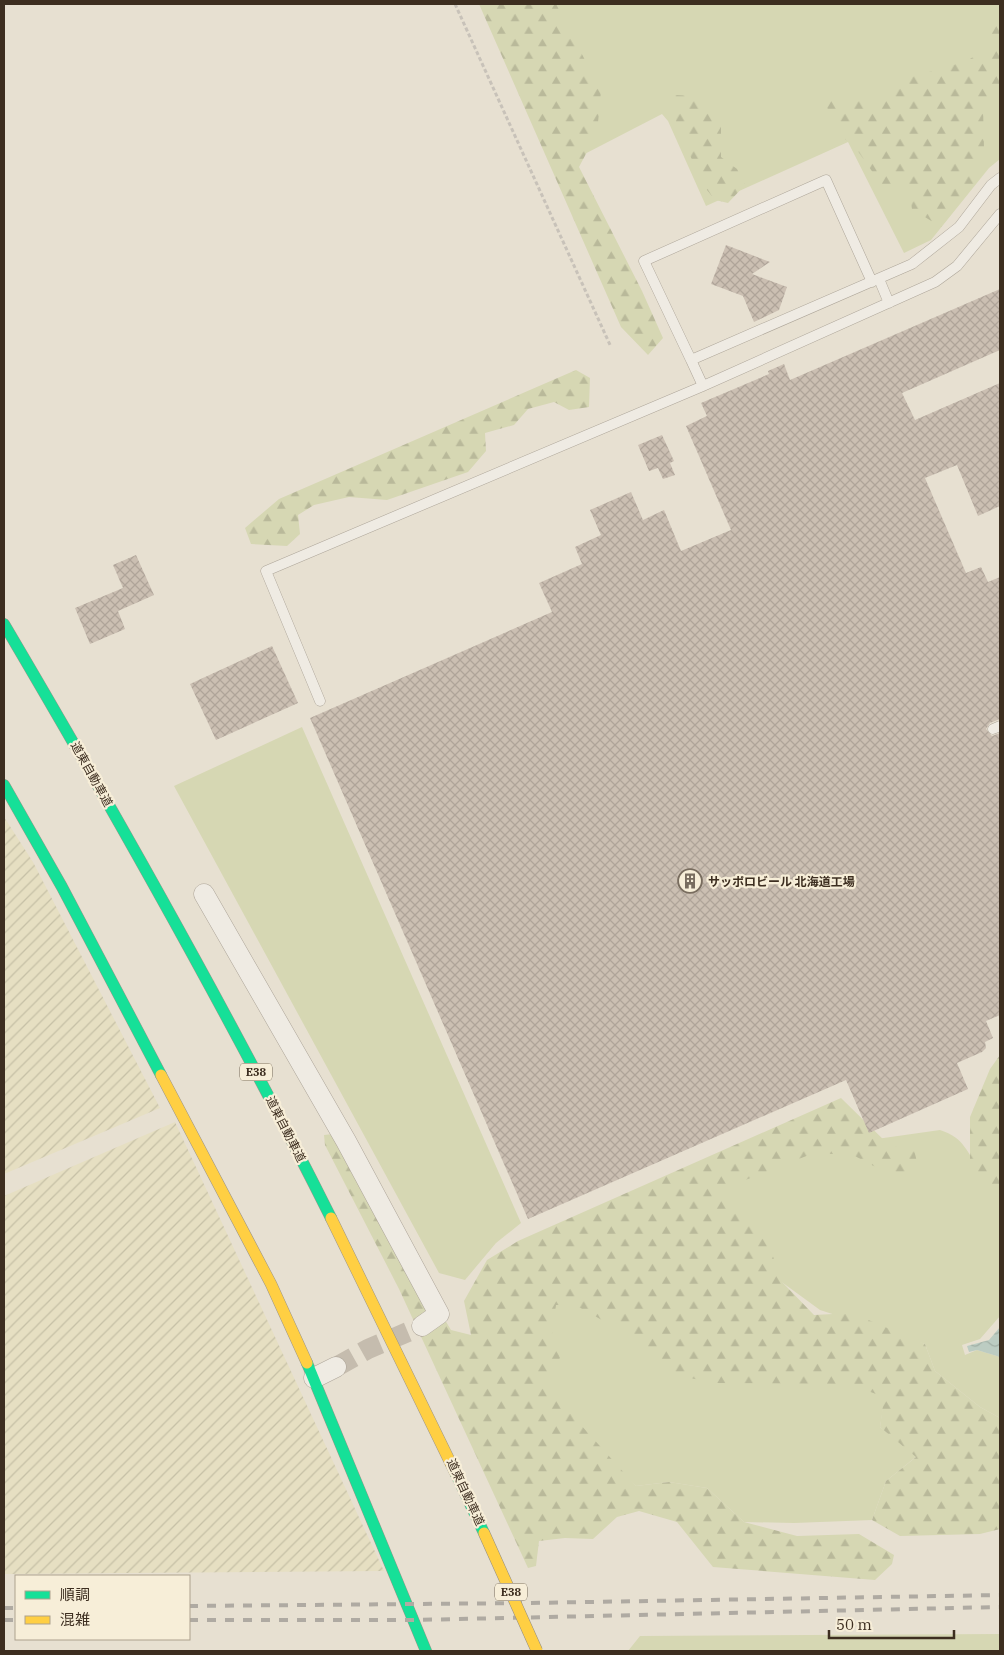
<svg xmlns="http://www.w3.org/2000/svg" width="1004" height="1655" font-family="'IBM Plex Serif','Noto Sans JP',serif">
	<style>
		.farmland { fill: url(#farmland-furrows) }
		.green { fill: #d6d7b3 }
		.forest { fill: url(#forest-firs) }
		.water { fill: url(#water-waves) }
		.building { fill: url(#building-cross-hatch) }
		.lines { fill: none; stroke-linecap: round; stroke-linejoin: round }
		.street-tunnel { stroke: #c5bcae; stroke-width: 20; stroke-dasharray: 20 10; stroke-linecap: butt }
		.lane-casing { stroke: #ada599; stroke-width: 11 }
		.street-casing { stroke: #ada599; stroke-width: 21 }
		.fast-casing { stroke: #9c958a; stroke-width: 12 }
		.slow-casing { stroke: #9c958a; stroke-width: 12 }
		.path { stroke: #c8c2b9; stroke-width: 3; stroke-dasharray: 4 2.5; stroke-linecap: butt }
		.lane { stroke: #efebe3; stroke-width: 10 }
		.street { stroke: #efebe3; stroke-width: 20 }
		.fast { stroke: #16e098; stroke-width: 11 }
		.slow { stroke: #ffcf43; stroke-width: 11 }
		.rail { stroke: #afaaa2; stroke-width: 4; stroke-dasharray: 9 9; stroke-linecap: butt }
		.slow-bridge-casing { stroke: #928b80; stroke-width: 12; stroke-linecap: butt }
		.slow-bridge { stroke: #ffcf43; stroke-width: 11 }
		.labels { text-anchor: middle; dominant-baseline: central; stroke-width: 4.5; stroke-linejoin: round; paint-order: stroke }
		.shield { fill: #f7eed8; stroke: #756857; stroke-width: 1 }
		.shield-label { font-size: 11px; font-weight: bold; fill: #3d2e20 }
		.street-label { font-size: 12px; fill: #3d2e20; stroke: #f7eed8 }
		.poi-label { font-size: 12px; font-weight: bold; fill: #3d2e20; stroke: #f7eed8; text-anchor: start }
	</style>
	<defs>
		<pattern id="farmland-furrows" width="10" height="10" patternUnits="userSpaceOnUse" patternTransform="scale(1.25)"><rect width="10" height="10" fill="#e6dfc2"/><path d="M-1 1l2-2M0 10L10 0M9 11l2-2" fill="none" stroke="#c6c0a6"/></pattern>
		<pattern id="forest-firs" width="22" height="20" patternUnits="userSpaceOnUse" patternTransform="scale(1.25)"><rect width="22" height="20" fill="#d6d7b3"/><path d="M5 1l3.5 6h-7zM16 11l3.5 6h-7z" fill="#b9b99a"/></pattern>
		<pattern id="water-waves" width="16" height="10" patternUnits="userSpaceOnUse" patternTransform="scale(1.25)"><rect width="16" height="10" fill="#bcccc2"/><path d="M0 5q4-4 8 0t8 0" fill="none" stroke="#a2b0a6"/></pattern>
		<pattern id="building-cross-hatch" width="8" height="8" patternUnits="userSpaceOnUse" patternTransform="scale(1.25)"><rect width="8" height="8" fill="#cbbfb2"/><path d="M0 0l8 8M0 8l8-8" fill="none" stroke="#afa499"/></pattern>
	</defs>
	<rect width="100%" height="100%" fill="#e7e0d1"/>
	<path class="farmland" d="M4 817 33 862 160 1108 4 1174Z
		M175 1122 384 1571 4 1574V1196Z"/>
	<path class="green" d="M546 4H1000V159L989 168 931 240 904 253 848 142 706 206 668 121 662 114 573 160Z
		M302 727 521 1223 496 1243 465 1280 439 1273 174 786Z
		M940 1130C967 1139 964 1152 981 1168 986 1172 995 1174 1000 1176V1316L980 1339 962 1345 965 1355 977 1350 1000 1357V1418L980 1407 935 1371 925 1344 820 1310 783 1283 724 1211 719 1195 757 1156Z
		M534 1283 837 1372 886 1390 880 1427 917 1456 886 1481 872 1520 794 1523 744 1522 707 1488 669 1482 636 1486 536 1393Z
		M1000 1634V1651H628L640 1636Z"/>
	<path class="forest" d="M479 4H556L601 91 597 133 579 167 642 291 663 338 648 355 621 327Z
		M1000 16V93L983 106 984 149 973 187 941 227 912 209 908 185 883 187 855 147 840 135 824 101 852 97 881 101 897 81 967 61 992 44 982 29Z
		M674 95 694 96 721 123V157L737 169 745 185 728 203 715 200 703 185 676 123Z
		M576 370 590 378 589 407 569 410 554 402 528 409 514 425 485 433 486 451 468 472 387 500 349 497 314 505 298 515 300 534 287 546 251 544 245 528 279 499Z
		M1000 1055V1191L970 1166V1117L990 1069Z
		M841 1098 890 1146 914 1149 918 1167 896 1178 853 1155 814 1153 730 1186 724 1202 766 1238 783 1283 814 1315 852 1313 925 1344 935 1371 980 1407 1000 1418V1529L980 1534 900 1536 872 1520 886 1481 916 1457 880 1427 884 1397 849 1384 714 1383 666 1373 627 1334 575 1305H556L552 1334 560 1358 542 1382 636 1486 669 1482 707 1488 744 1522 797 1536 859 1534 894 1555 892 1564 875 1580 713 1567 677 1522 639 1511 617 1517 593 1539 565 1538 539 1541 536 1566 528 1568 399 1289 325 1145 324 1135 333 1134 451 1330 471 1335 464 1301 487 1260 518 1241Z"/>
	<path class="water" d="M1000 1327V1357L977 1350 969 1352 967 1346 989 1340Z"/>
	<path class="building" d="M726 245 770 262 752 274 787 287 779 310 754 322 743 296 711 284Z
		M1000 289V350L902 393 915 420 1000 383V506L978 516 957 465 925 478 966 573 981 567 988 582 1000 577V719L990 723 986 729 992 736 1000 733V1015L986 1021 993 1038 985 1042 986 1048 982 1052 957 1063 968 1089 869 1133 846 1080 528 1219 310 718 552 612 539 583 582 564 575 547 601 535 590 510 631 492 643 520 664 510 681 551 731 530 686 426 707 416 701 403 769 374 768 371 784 364 790 380Z
		M662 435 674 461 670 463 675 475 663 479 658 468 649 471 638 445Z
		M136 555 154 595 118 611 125 629 90 644 75 608 123 588 113 565Z
		M272 646 298 703 216 740 190 684Z"/>
	<g class="lines">
		<path class="street-tunnel" d="M336 1367 368 1349 422 1326"/>
		<g class="lane-casing">
			<path id="lane" d="M879 279 889 303
				M691 360 644 261 826 180 872 282
				M703 386 691 360 912 264 959 227 991 185 1000 178
				M320 701 266 571 703 386 935 282 957 266 1000 214
				M993 729 1000 726"/>
		</g>
		<g class="street-casing">
			<path id="street" d="M204 894 346 1141 439 1314 422 1326
				M314 1378 336 1367"/>
		</g>
		<g class="fast-casing">
			<path id="fast" d="M4 624C119 819 230 1016 331 1218
				M4 785 62 887 161 1075
				M307 1363 426 1651
				M455 1472 484 1533"/>
		</g>
		<g class="slow-casing">
			<path id="slow" d="M161 1075 271 1284 307 1363
				M331 1218 455 1472"/>
		</g>
		<path class="path" d="M455 4 611 347"/>
		<use href="#lane" class="lane"/>
		<use href="#street" class="street"/>
		<use href="#fast" class="fast"/>
		<use href="#slow" class="slow"/>
		<path class="rail" d="M189 1606 529 1603 1000 1595
			M4 1608H16
			M4 1620H16
			M189 1620H413L1000 1607"/>
		<g class="slow-bridge-casing">
			<path id="slow-bridge" d="M484 1533 537 1651"/>
		</g>
		<use href="#slow-bridge" class="slow-bridge"/>
	</g>
	<defs>
		<g id="building-ring" transform="scale(1.25)"><circle r="9.5" fill="#f7eed8" stroke="#786c5e" stroke-width="1.5"/><path d="M-4-6H4V6H1V3H-1V6H-4ZM-2.5-4.3h1.7v1.8h-1.7ZM.8-4.3h1.7v1.8H.8ZM-2.5-1h1.7V.8h-1.7ZM.8-1h1.7V.8H.8Z" fill="#786c5e"/></g>
	</defs>
	<g fill-rule="evenodd">
		<use href="#building-ring" x="690" y="881"/>
	</g>
	<g class="labels">
		<g class="shield">
			<rect x="240" y="1063.5" width="32" height="17" rx="4"/>
			<rect x="495" y="1583.5" width="32" height="17" rx="4"/>
		</g>
		<g class="shield-label">
			<text x="256" y="1072">E38</text>
			<text x="511" y="1592">E38</text>
		</g>
		<g class="street-label">
			<text transform="translate(92 774) rotate(61)">道東自動車道</text>
			<text transform="translate(286 1129) rotate(63)">道東自動車道</text>
			<text transform="translate(466 1492) rotate(65)">道東自動車道</text>
		</g>
		<g class="poi-label">
			<text x="708" y="881">サッポロビール 北海道工場</text>
		</g>
	</g>
	<rect width="1004" height="1655" fill="none" stroke="#3d2e20" stroke-width="10"/>
	<rect x="15" y="1575" width="175" height="65" fill="#f7eed8" stroke="#ada18e"/>
	<rect x="25" y="1591" width="25" height="8" fill="#16e098" stroke="#ada18e"/>
	<text x="60" y="1600" font-size="15" fill="#3d2e20">順調</text>
	<rect x="25" y="1616" width="25" height="8" fill="#ffcf43" stroke="#ada18e"/>
	<text x="60" y="1625" font-size="15" fill="#3d2e20">混雑</text>
	<path d="M829 1630v8h125v-8" fill="none" stroke="#3d2e20" stroke-width="2.5"/>
	<text x="836" y="1630" font-size="15" fill="#3d2e20" stroke="#f7eed8" stroke-width="4" paint-order="stroke">50 m</text>
</svg>
